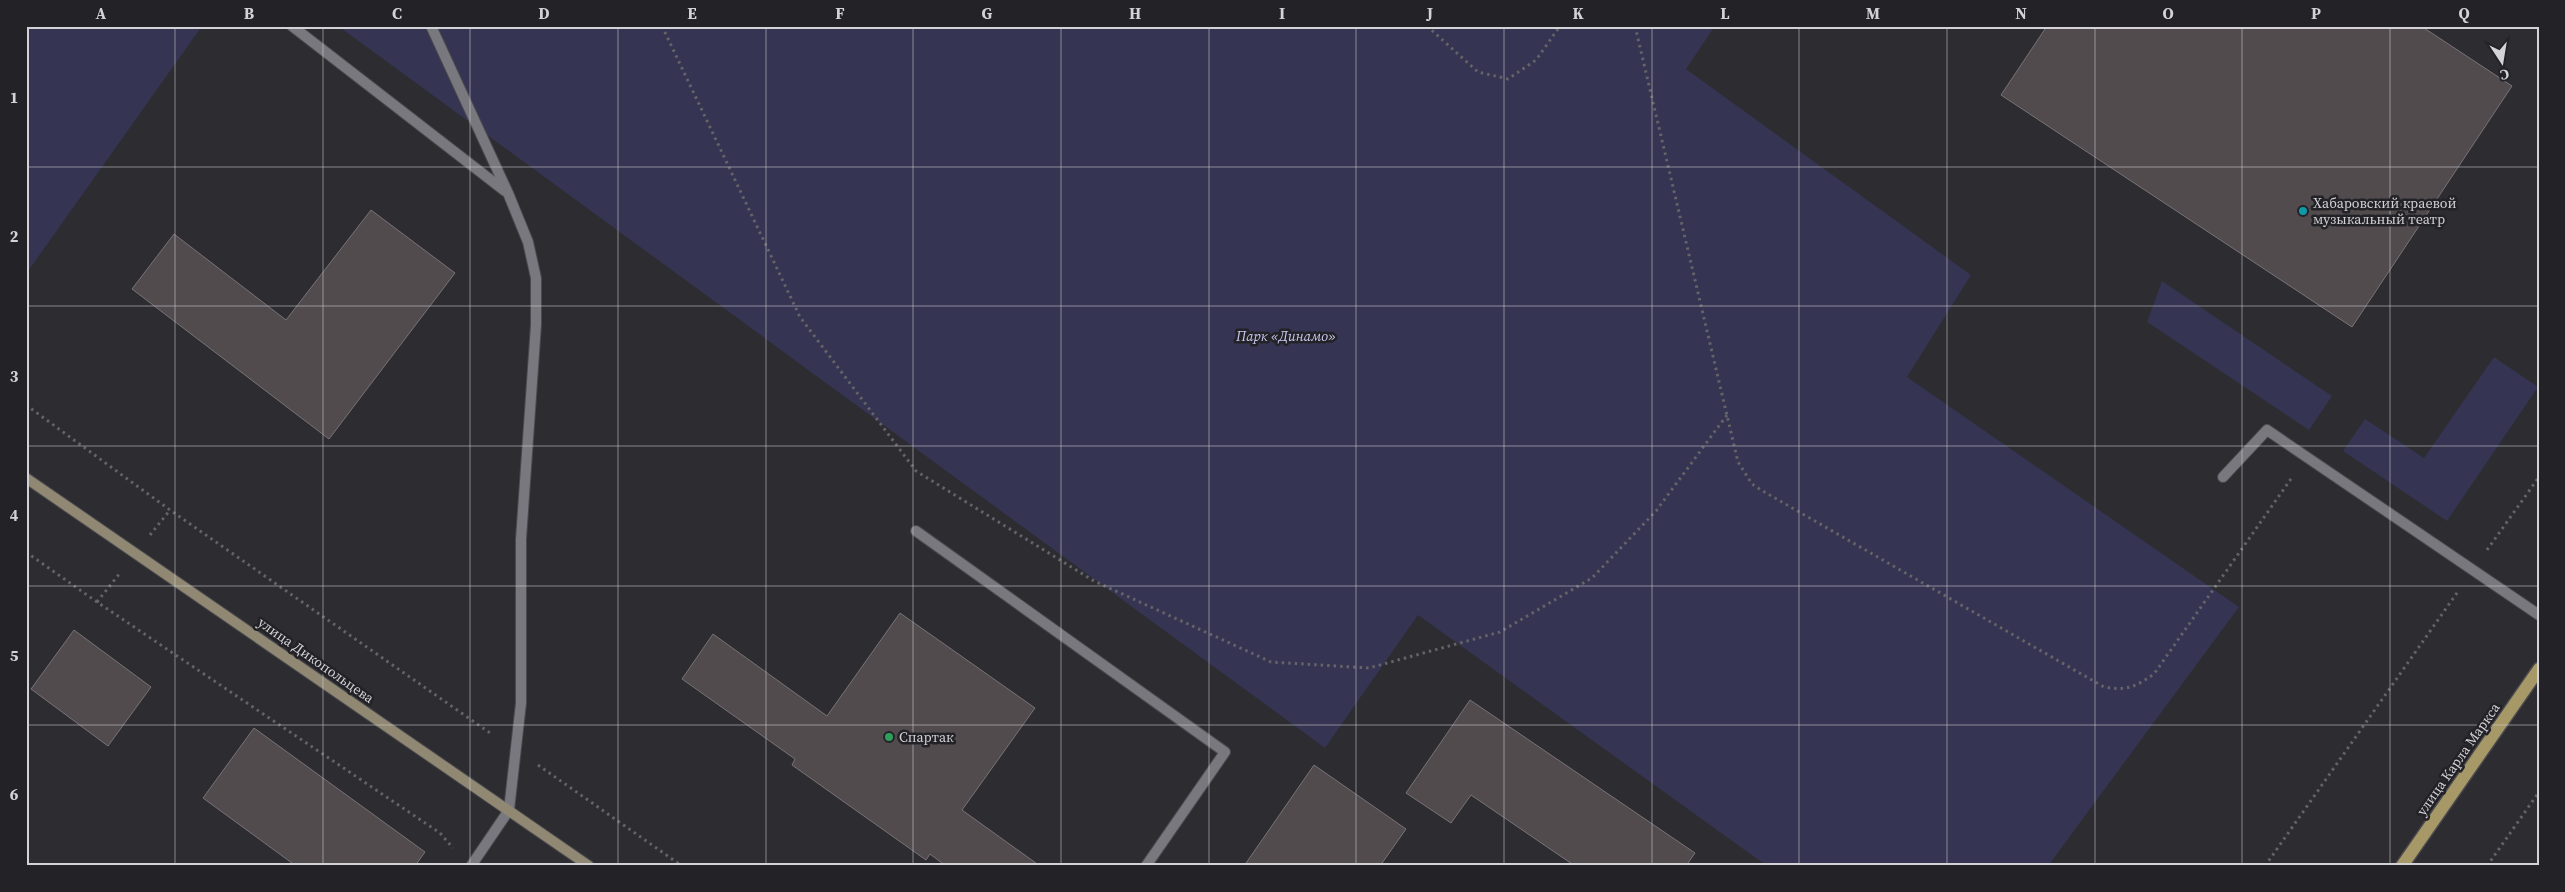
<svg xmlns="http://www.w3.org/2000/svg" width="2565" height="892" font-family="'Source Serif 4',serif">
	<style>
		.green { fill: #353452 }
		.building { fill: #514b4e; stroke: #797376 }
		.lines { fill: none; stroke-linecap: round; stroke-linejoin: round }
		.service-casing { stroke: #49494e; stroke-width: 12 }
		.minor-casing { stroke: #49494e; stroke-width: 12 }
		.secondary-casing { stroke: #49494e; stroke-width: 12 }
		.primary-casing { stroke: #49494e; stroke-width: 15 }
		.path { stroke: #636368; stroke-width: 3; stroke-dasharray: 2.5 4; stroke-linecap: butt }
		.service { stroke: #78787e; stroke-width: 10 }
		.minor { stroke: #78787e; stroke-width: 10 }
		.secondary { stroke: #908873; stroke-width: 10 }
		.primary { stroke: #a79868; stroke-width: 12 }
		.grid { fill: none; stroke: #d3d3d7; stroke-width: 1; stroke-opacity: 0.55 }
		.culture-dot { fill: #0f9aa8; stroke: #222227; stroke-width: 2 }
		.leisure-dot { fill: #2e9e5b; stroke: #222227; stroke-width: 2 }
		.labels { text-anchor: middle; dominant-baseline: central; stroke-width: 5; stroke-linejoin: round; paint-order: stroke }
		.poi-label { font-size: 14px; fill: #d3d3d7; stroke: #222227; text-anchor: start }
		.park-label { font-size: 14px; font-style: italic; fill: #c9c9f3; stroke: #222227 }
		.street-label { font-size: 14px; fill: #d3d3d7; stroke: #222227 }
		.neatline { fill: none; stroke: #d3d3d7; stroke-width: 2 }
		.grid-label { font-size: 16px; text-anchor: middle; font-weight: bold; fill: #d3d3d7 }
	</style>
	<rect width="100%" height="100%" fill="#2c2c31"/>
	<path class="green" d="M26 26H202L26 274Z
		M338 26H1715L1686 69 1971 275 1907 377 2239 607 2048 866H1767L1418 615 1325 748Z
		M2162 281 2332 396 2309 430 2147 322Z
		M2494 357 2538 387 2447 521 2343 451 2365 419 2424 458Z"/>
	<path class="building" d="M2047 26H2421L2512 86 2352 327 2001 95Z
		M371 210 455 273 329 439 132 289 174 234 286 320Z
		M900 613 1035 708 962 810 1040 866H946L930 854 926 860 792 765 795 759 682 679 713 634 827 716Z
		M74 630 151 687 108 746 31 689Z
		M1470 700 1695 853 1686 866H1575L1471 795 1451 823 1406 793Z
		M254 728 425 852 415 866H296L203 798Z
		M1314 765 1406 829 1380 866H1244Z"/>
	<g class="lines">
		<g class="service-casing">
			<path id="service" d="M292 26 505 191
				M431 26 508 193 528 242 536 278V325L521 539V703L509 810
				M2223 477 2267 430 2539 615
				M916 531 1225 752 1146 866"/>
		</g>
		<g class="minor-casing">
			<path id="minor" d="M471 866 509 810"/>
		</g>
		<g class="secondary-casing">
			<path id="secondary" d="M26 478 589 866"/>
		</g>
		<g class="primary-casing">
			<path id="primary" d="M2402 866 2539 669"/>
		</g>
		<path class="path" d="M662 26 800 317 916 471 1094 581 1271 662 1369 668 1500 632 1592 578 1656 511 1727 415
			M1427 26 1478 72 1508 79 1536 60 1560 26
			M1635 26 1738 462 1752 484 1761 490 2104 687C2127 691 2135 687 2154 674L2293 476
			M26 405 170 510 493 735
			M150 535 170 510
			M2487 550 2539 477
			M26 552 97 602 440 833 453 848
			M97 602 120 573
			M538 765 682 866
			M2265 866 2459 590
			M2487 866 2539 792"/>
		<use href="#service" class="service"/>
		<use href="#minor" class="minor"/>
		<use href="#secondary" class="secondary"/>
		<use href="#primary" class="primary"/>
	</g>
	<path class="grid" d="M175 26V866M323 26V866M470 26V866M618 26V866M766 26V866M913 26V866M1061 26V866M1209 26V866M1356 26V866M1504 26V866M1652 26V866M1799 26V866M1947 26V866M2095 26V866M2242 26V866M2390 26V866M26 167H2539M26 306H2539M26 446H2539M26 586H2539M26 725H2539"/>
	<circle class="culture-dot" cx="2303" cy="211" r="5"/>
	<circle class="leisure-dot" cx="889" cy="737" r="5"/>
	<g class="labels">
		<g class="poi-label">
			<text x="2313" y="203">Хабаровский краевой<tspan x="2313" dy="16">музыкальный театр</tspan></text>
			<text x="899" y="737">Спартак</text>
		</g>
		<g class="park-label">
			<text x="1286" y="336">Парк «Динамо»</text>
		</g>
		<g class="street-label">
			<text transform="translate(316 660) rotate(35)">улица Дикопольцева</text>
			<text transform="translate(2458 759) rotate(-55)">улица Карла Маркса</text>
		</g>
	</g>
	<rect width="2565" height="892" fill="none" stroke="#222227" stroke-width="55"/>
	<g transform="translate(2502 62) rotate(168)" stroke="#222227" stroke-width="4" paint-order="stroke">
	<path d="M0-4L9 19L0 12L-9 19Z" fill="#d3d3d7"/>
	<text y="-8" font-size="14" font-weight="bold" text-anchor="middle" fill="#d3d3d7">С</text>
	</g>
	<rect x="28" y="28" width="2510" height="836" class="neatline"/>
	<g class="grid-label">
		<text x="101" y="19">A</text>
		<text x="249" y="19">B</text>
		<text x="397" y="19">C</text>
		<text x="544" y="19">D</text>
		<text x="692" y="19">E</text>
		<text x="840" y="19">F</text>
		<text x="987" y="19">G</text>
		<text x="1135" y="19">H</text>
		<text x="1282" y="19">I</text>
		<text x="1430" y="19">J</text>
		<text x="1578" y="19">K</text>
		<text x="1725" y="19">L</text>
		<text x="1873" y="19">M</text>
		<text x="2021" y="19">N</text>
		<text x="2168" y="19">O</text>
		<text x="2316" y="19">P</text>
		<text x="2464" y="19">Q</text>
		<text x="14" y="103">1</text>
		<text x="14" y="242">2</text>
		<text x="14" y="382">3</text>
		<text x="14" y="521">4</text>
		<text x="14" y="661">5</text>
		<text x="14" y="800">6</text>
	</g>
</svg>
